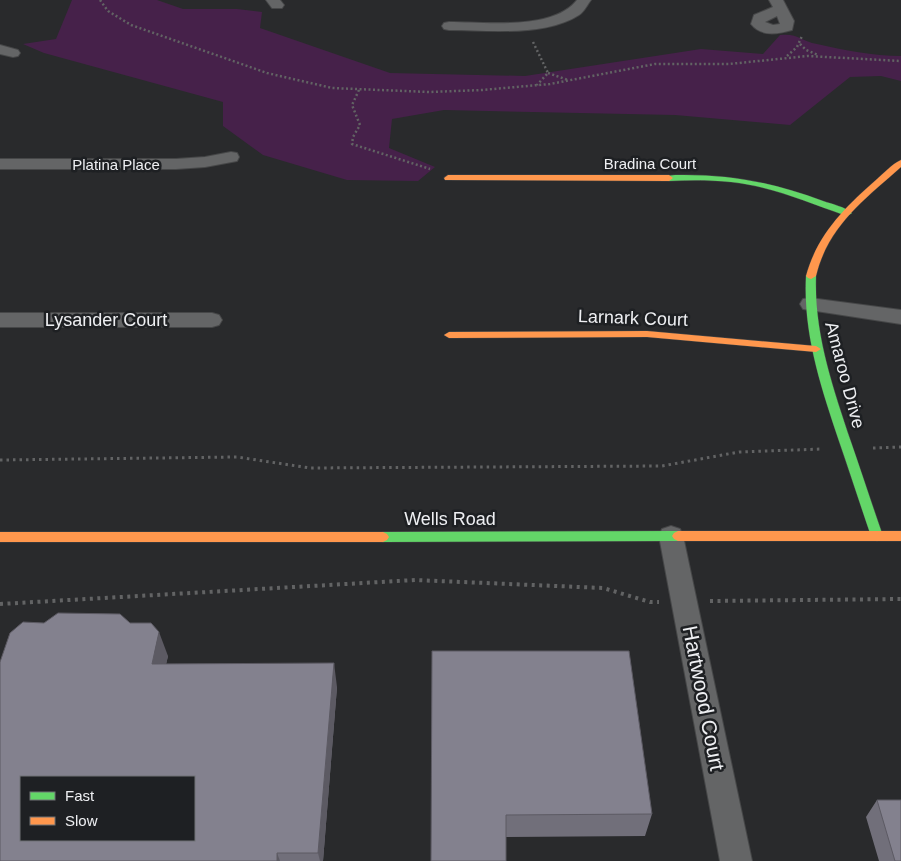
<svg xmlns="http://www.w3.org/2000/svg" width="901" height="861" font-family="Helvetica,sans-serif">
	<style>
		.green { fill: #46214a }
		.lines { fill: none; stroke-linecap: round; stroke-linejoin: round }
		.street-casing { stroke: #464748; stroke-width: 2 }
		.fast-casing { stroke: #464748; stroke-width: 1 }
		.slow-casing { stroke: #464748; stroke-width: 1 }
		.path-far2 { stroke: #626364; stroke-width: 2.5; stroke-dasharray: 2 2.5; stroke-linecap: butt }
		.path-far1 { stroke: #626364; stroke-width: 3; stroke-dasharray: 2.5 4; stroke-linecap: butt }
		.path { stroke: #626364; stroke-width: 4; stroke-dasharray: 3 4.5; stroke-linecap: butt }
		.street { fill: #646566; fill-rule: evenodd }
		.fast { fill: #63d668; fill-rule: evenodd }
		.slow { fill: #ff974d; fill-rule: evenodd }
		.wall { fill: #716f7a }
		.shaded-wall { fill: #5c5a63 }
		.building { fill: #83818e; stroke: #5c5a63; fill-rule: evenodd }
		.labels { text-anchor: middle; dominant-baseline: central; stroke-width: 5; stroke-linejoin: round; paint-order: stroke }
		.far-street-label { font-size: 15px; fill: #eeeff2; stroke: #1e2023 }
		.street-label { font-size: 18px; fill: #eeeff2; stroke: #1e2023 }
		.near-street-label { font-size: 21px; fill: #eeeff2; stroke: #1e2023 }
	</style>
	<rect width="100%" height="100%" fill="#292a2c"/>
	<path class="green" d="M72 0H157L183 9H237L262 12 260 28 390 73 525 76 701 49 763 54 780 35C798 33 801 41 817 44 844 50 873 56 901 56V81L881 76 850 77 790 125 675 115 444 110 392 119 389 148 435 167 418 181 347 180 263 155 223 126V102L44 53 23 44 56 39Z"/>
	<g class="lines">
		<g class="street-casing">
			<path id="street" d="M266 0H280L284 5 282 8H272Z
				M577 0H591C587 5 584 12 579 15 545 37 488 30 449 30L444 29 442 26 444 23 449 22C484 22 553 31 577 0Z
				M769 0H783L794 21 792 30C778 34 761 37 751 24L754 15 773 7ZM777 16 780 24 773 25 765 22Z
				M0 45 18 50 20 53 18 56 13 57 0 54Z
				M231 152 237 153 239 157 237 161 205 167 176 169H0V159H176L205 157Z
				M810 298 901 310V324L803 309 800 304 803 299Z
				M0 313H212L219 315 222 320 219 325 212 327H0Z
				M671 526 680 529 683 536 752 861H720L659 536 662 529Z"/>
		</g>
		<g class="fast-casing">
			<path id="fast" d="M675 175C730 174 771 182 823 201 832 204 845 207 852 213L847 216 844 215C807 202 770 186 731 182 711 180 690 180 669 181L665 178 666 176Z
				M811 273 816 276C814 334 833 388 851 442 862 473 872 505 883 536L881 539 877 541 873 539 871 536C860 504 850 473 839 441 821 387 803 334 806 276Z
				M678 531 682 533 684 536 682 539 678 541 383 542 379 540 377 537 379 534 383 532Z"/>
		</g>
		<g class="slow-casing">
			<path id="slow" d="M901 160V167C864 200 828 226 816 276L811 279 808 278 806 276C817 235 845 207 876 180 884 173 892 164 901 160Z
				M448 175H669L673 178 669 181 445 180 444 178Z
				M647 331 816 346 821 349 816 352 647 337 449 338 444 335 449 332Z
				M678 531H901V541H678L674 539 672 536 674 533Z
				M0 532H383L387 534 389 537 387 540 383 542H0Z"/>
		</g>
		<path class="path-far2" d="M100 0 108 11 131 25 267 73 332 88 429 92 482 90 550 84 655 64H729L808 56 901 61
			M533 42 548 73 537 85
			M800 44 806 50 818 55
			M787 56 797 47 802 36
			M548 73 568 80
			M359 90 352 105 360 125 353 137 352 144 430 169"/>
		<path class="path-far1" d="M873 448 901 447
			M0 460 237 457 310 468 662 466 739 452 822 449"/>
		<path class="path" d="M710 601 901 599
			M0 604 415 580 603 588 650 602H659"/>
		<use href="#street" class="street"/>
		<use href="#fast" class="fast"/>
		<use href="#slow" class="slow"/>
	</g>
	<path class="wall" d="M44 623 168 656 166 664 337 687 323 861H0Z
		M432 651 652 814 645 836 506 837Z
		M877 800 901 861H879L866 817Z"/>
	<path class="shaded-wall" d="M159 632 168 656 161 687 152 664Z
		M334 663 337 687 323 861H320L318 853Z
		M277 853 280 861H277Z"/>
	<path class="building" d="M58 613 120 614 130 623H151L159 632 152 664 334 663 318 853H277V861H0V662L10 633 23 622 44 623ZM21 777H194V840H21Z
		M432 651H629L652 814 506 815V861H431Z
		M877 800H901V861H895Z"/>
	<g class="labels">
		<g class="far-street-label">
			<text x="650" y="163">Bradina Court</text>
			<text x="116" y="164">Platina Place</text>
		</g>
		<g class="street-label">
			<text transform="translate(633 318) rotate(2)">Larnark Court</text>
			<text x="106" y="320">Lysander Court</text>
			<text transform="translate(845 375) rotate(75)">Amaroo Drive</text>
			<text x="450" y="519">Wells Road</text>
		</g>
		<g class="near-street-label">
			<text transform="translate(704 698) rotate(79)">Hartwood Court</text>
		</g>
	</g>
	<rect x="20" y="776" width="175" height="65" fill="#1e2023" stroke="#717376"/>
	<rect x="30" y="792" width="25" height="8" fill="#63d668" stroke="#717376"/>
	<text x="65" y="801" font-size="15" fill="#eeeff2">Fast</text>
	<rect x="30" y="817" width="25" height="8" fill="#ff974d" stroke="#717376"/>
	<text x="65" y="826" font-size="15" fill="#eeeff2">Slow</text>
</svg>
